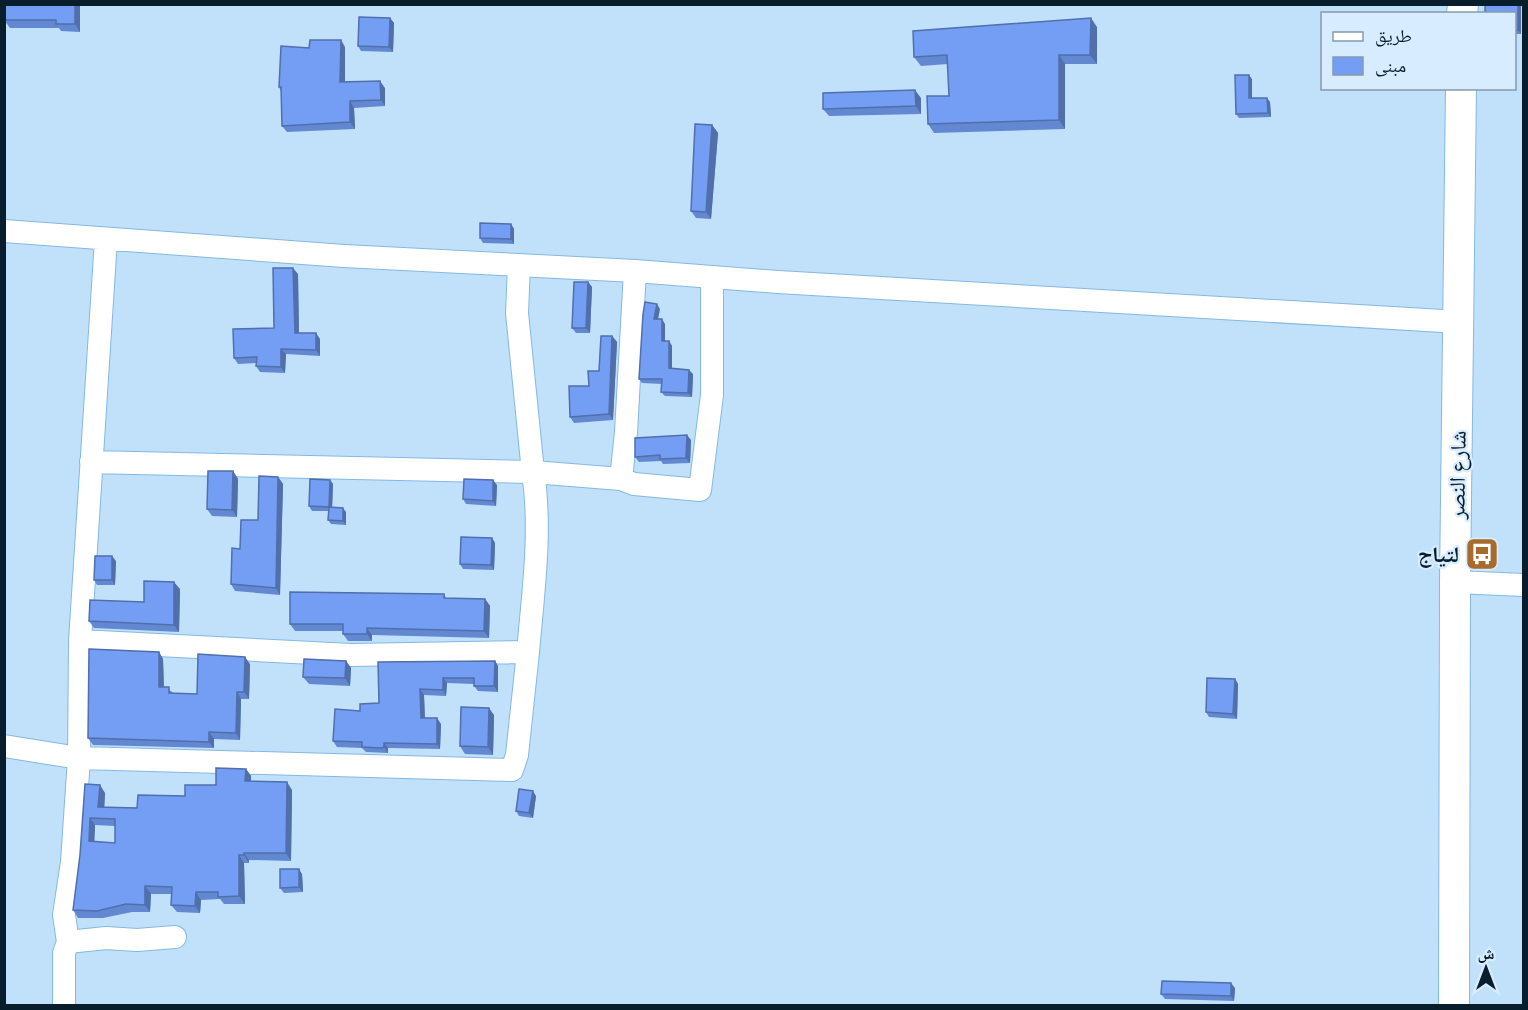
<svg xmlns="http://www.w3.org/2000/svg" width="1528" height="1010" font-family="'PT Sans Narrow','Noto Naskh Arabic',sans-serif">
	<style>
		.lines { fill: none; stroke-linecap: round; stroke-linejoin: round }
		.minor-casing { stroke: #84b8e2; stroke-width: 24 }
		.major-casing { stroke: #84b8e2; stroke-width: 32 }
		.minor { stroke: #fff; stroke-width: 22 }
		.major { stroke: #fff; stroke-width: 30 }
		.wall { fill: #6388d2; fill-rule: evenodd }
		.shaded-wall { fill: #506fab }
		.building { fill: #739ef4; stroke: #506fab; stroke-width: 1.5; fill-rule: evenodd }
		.labels { text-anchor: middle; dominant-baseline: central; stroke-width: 4.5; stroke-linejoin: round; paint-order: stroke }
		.street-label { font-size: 22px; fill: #091e2d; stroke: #d7ecfe }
		.poi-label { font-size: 22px; font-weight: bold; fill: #091e2d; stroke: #d7ecfe; text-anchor: end }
	</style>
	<rect width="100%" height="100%" fill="#c1e1fb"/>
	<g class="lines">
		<g class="minor-casing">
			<path id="minor" d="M4 231 344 256 635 271 778 282 1460 322
				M91 462 533 472 517 313 519 265
				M621 479 626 432 635 271
				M1455 582 1524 585
				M528 652C533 593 542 531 533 472L621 479 634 484 700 490 712 395V278
				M4 746 79 758 512 770 517 755 528 652 351 655 80 641
				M68 942 106 938 137 940 175 937
				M64 1006V953L68 942 64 915 72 862 79 758 80 641 106 239"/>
		</g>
		<g class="major-casing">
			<path id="major" d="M1462 14 1463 4
				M1454 1006 1455 582 1461 88"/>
		</g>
		<use href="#minor" class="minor"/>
		<use href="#major" class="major"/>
	</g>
	<path class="wall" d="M5 4H80V32L61 31 59 28H10L4 20Z
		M1485 4H1521V34H1515V14Z
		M390 18 394 23 393 52 361 51 358 46Z
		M1097 27V64H1065V129L934 133 928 124 949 96 948 64 921 66 914 57Z
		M345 47V82L385 88V106L354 108 355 129 287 132 282 126 281 91 279 87 309 48Z
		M1252 79V98L1270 102 1271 117 1239 118 1236 114Z
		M921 98V114L829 116 823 109Z
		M712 125 718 133 711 219 696 218 691 211Z
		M511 224 514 229V244L483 243 480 238Z
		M298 274 299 333 320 339V356L286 354 285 373 260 372 256 366V363L238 364 234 358 274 328Z
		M588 282 592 287 590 333H576L572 328Z
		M660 309 658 319 665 324V341H669L672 346V369L693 374 692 397 665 396 661 392 662 384 642 383 639 379Z
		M612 336 617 342 613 420 574 423 570 417 589 386 599 371Z
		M691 440 690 463 663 464 661 461 639 462 635 457Z
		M233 471 238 479 237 517 212 516 207 509Z
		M278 477 283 484 280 595 235 591 231 584 240 549 258 520Z
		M330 480 333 484 332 507 346 512V525L331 524 328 520V511H312L309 506Z
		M497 485 496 506 466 504 463 499Z
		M492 538 495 543 494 570 463 569 460 564Z
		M116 561 115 585H97L94 580Z
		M180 589 179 632 94 628 89 621Z
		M444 594 446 598 485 599 490 606 489 638 372 635V641H348L343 634V631H295L290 624Z
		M159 652 163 659 164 687 174 693 197 694 250 664 249 699H241L240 740 214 739V748L93 745 88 738Z
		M346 661 351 668 350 686 309 684 303 677Z
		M495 661 498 666V692L478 691 474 686V684L447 683 446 696 424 695 425 718 441 724 440 749 388 748V753L366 752 362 748 337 747 333 741 360 711 379 703 378 662Z
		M1235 679 1238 684 1237 719 1209 717 1206 712Z
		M494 715 493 755 465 754 460 746Z
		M246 769 251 776V782L292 790 291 861 249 860V863H244L245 904H224L220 899 201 900 200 913 177 912 171 905 172 894H151L150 912H132L103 918H78L73 910 80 855 85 784 105 793 104 807 137 808 185 796 216 785ZM95 825 115 826V843L94 842Z
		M536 796 533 818 519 816 516 811Z
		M302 874 303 892 284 893 280 888Z
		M1235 988 1234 1001 1165 999 1161 994Z"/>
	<path class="shaded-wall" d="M75 4H80V32L75 24Z
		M1518 4H1521V34L1518 30Z
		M390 18 394 23 393 52 389 47Z
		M1091 18 1097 27V64L1090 55Z
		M341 40 345 47V89L340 82Z
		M1059 55 1065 64V129L1059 120Z
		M1249 75 1252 79V102L1249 98Z
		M380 81 385 88V106L381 100Z
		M915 90 921 98V114L916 106Z
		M1267 98 1270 102 1271 117 1268 113Z
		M350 101 354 108 355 129 350 122Z
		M712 125 718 133 711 219 706 212Z
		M511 224 514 229V244L511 239Z
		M293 268 298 274 299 338 295 333Z
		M588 282 592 287 590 333 586 328Z
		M657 304 660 309 657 323 654 319Z
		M662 319 665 324V346L662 341Z
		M316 333 320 339V356L316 350Z
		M612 336 617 342 613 420 609 414Z
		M669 341 672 346V373L669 368Z
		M281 349 286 354 285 373 281 367Z
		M689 370 693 374 692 397 688 393Z
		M687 435 691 440 690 463 686 458Z
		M233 471 238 479 237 517 232 510Z
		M278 477 283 484 280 595 276 588Z
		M330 480 333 484 332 511 329 507Z
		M493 480 497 485 496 506 493 501Z
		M343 508 346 512V525L343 521Z
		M492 538 495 543 494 570 491 565Z
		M112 556 116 561 115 585 112 580Z
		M174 582 180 589 179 632 174 625Z
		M485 599 490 606 489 638 484 631Z
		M367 628 372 635V641L367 634Z
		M159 652 163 659 164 693 159 687Z
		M245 657 250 664 249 699 244 692Z
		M346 661 351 668 350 686 345 678Z
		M495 661 498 666V692L494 686Z
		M443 678 447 683 446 696 443 690Z
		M1235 679 1238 684 1237 719 1233 714Z
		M420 689 424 695 425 723 421 718Z
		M237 692 241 699 240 740 236 733Z
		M489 708 494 715 493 755 488 747Z
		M437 718 441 724 440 749 437 744Z
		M209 732 214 739V748L209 742Z
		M384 743 388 748V753L384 747Z
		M246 769 251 776V789L245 781Z
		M287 782 292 790 291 861 286 853Z
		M100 785 105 793 104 814 98 807Z
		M533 791 536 796 533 818 529 813Z
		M90 818 95 825 94 849 89 841Z
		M244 853 249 860V863L244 855Z
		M239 855 244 863 245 904 239 896Z
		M299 869 302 874 303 892 299 887Z
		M145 886 151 894 150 912 145 905Z
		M196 892 201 900 200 913 195 906Z
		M1231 983 1235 988 1234 1001 1231 996Z"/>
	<path class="building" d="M5 4H75V24H56V20H4Z
		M1485 4H1518V30H1515V14H1485Z
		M359 17 390 18 389 47 358 46Z
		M1091 18 1090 55H1059V120L928 124 927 96H949L947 55 914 57 913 31Z
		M310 40H341L340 82 380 81 381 100 350 101V122L282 126 281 87H279L281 46 309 48Z
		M1235 75H1249V98H1267L1268 113 1236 114Z
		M915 90 916 106 823 109V93Z
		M695 124 712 125 706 212 691 211Z
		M480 223 511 224V239L480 238Z
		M273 268H293L295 333H316V350L281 349V367L256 366 257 357 234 358 233 329 274 328Z
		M574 282H588L586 328H572Z
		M645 302 657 304 654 319H662V341H669V368L689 370 688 393 661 392 662 379H639L643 314Z
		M601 336H612L609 414 570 417 569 386H589L588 371H599Z
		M687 435 686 458 660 459V455L635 457V438Z
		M208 471H233L232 510 207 509Z
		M259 476 278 477 276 588 231 584 232 548 240 549 241 520H258Z
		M310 479 330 480 329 507 343 508V521L328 520 329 507 309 506Z
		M464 479 493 480V501L463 499Z
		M461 537 492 538 491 565 460 564Z
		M95 556H112V580H94Z
		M144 581 174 582V625L89 621 90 600 144 602Z
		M290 592 444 594V598L485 599 484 631 367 628V634H343V624H290Z
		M89 649 159 652V687H169V693L197 694 198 654 245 657 244 692H237L236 733 209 732V742L88 738Z
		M304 659 346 661 345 678 303 677Z
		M495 661 494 686H474V678H443V690L420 689 421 718H437V744L384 743V747L382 748 362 747V742L333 741 335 709 360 711V704L379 703 378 662Z
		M1207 678 1235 679 1233 714 1206 712Z
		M461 707 489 708 488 747 460 746Z
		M216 768 246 769 245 781 287 782 286 853H244V855H239V896L218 897V892H196L195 906 171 905 172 887 145 886V905L126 904 97 911 73 910 80 855 85 784 100 785 98 807 137 808 138 795 185 796V785H216ZM90 818 115 819V843L89 841Z
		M519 789 533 791 529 813 516 811Z
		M280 869H299V887L280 888Z
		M1162 981 1231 983V996L1161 994Z"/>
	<defs>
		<g id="bus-square" transform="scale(1.725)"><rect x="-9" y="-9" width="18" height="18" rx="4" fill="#a76b2d" stroke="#d7ecfe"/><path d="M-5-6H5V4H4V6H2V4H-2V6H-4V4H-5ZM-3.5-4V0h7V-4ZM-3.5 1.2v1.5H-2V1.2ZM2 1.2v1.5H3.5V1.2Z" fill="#fff"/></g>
	</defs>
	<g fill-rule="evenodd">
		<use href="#bus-square" x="1482" y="554"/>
	</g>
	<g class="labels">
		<g class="street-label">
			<text transform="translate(1457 475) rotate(-89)">شارع النصر</text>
		</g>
		<g class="poi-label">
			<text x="1459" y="554">لتياج</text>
		</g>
	</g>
	<rect width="1528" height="1010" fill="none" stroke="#091e2d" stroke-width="12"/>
	<rect x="1321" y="12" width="195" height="78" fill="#d7ecfe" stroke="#859aaa" stroke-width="1.5"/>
	<rect x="1333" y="32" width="30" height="9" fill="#ffffff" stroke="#859aaa" stroke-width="1.5"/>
	<text x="1375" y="42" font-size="18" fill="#091e2d">طريق</text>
	<rect x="1333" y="57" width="30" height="18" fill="#739ef4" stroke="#859aaa" stroke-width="1.5"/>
	<text x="1375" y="72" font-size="18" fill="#091e2d">مبنى</text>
	<g transform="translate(1486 968)" stroke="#d7ecfe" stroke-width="4.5" paint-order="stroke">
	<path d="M0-4.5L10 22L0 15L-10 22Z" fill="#091e2d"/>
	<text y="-9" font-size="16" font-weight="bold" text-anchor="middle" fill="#091e2d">ش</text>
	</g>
</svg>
